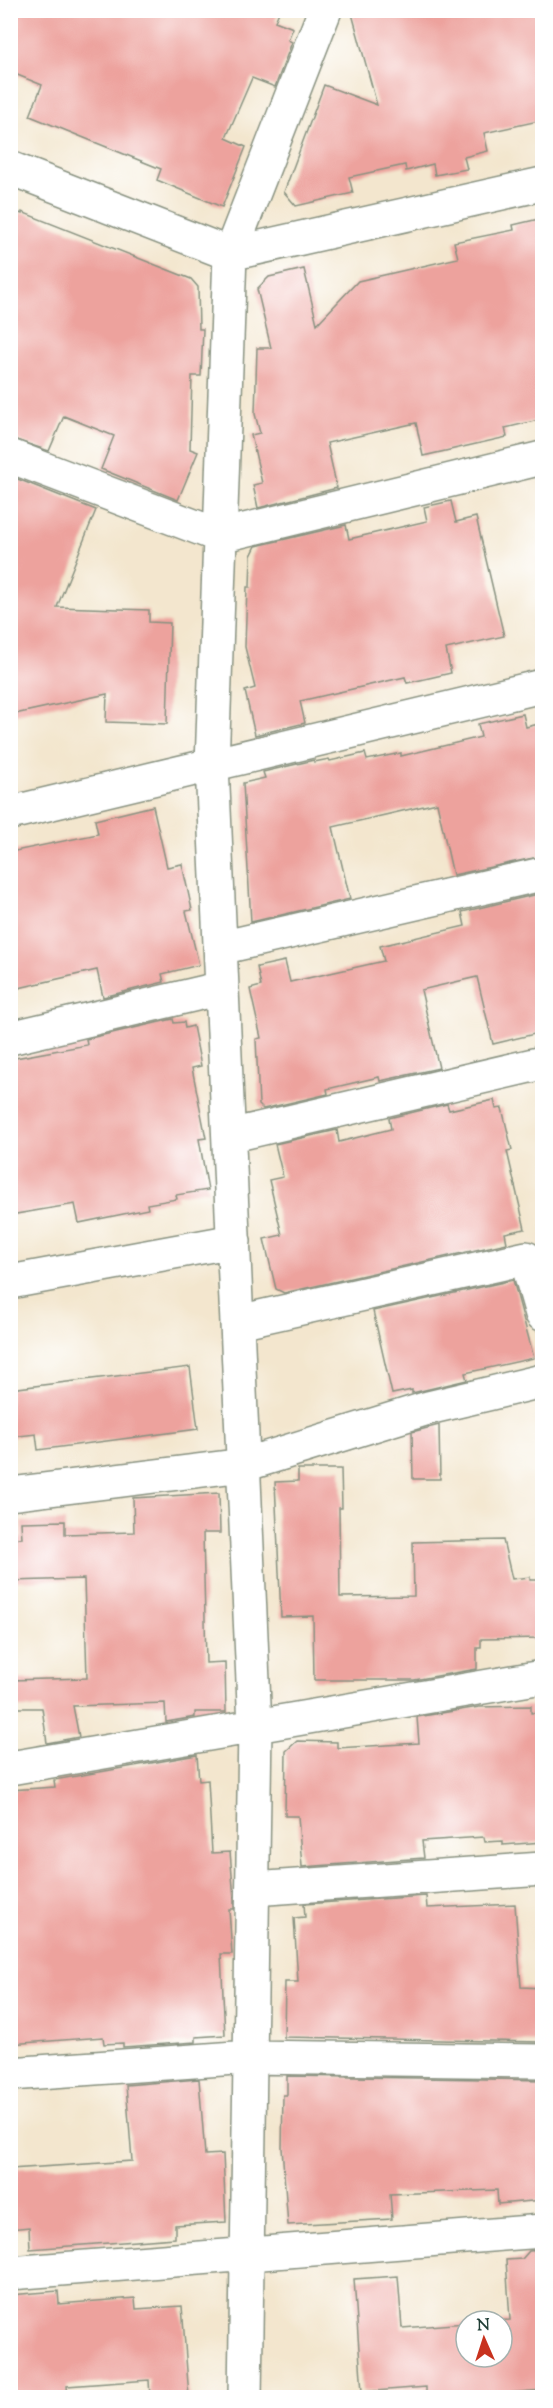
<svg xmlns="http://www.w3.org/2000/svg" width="553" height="2408" font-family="'Sorts Mill Goudy',serif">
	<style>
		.building { fill: #eda29d }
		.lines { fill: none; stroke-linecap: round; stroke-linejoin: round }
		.minor-casing { stroke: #899281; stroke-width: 36 }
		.minor { stroke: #fff; stroke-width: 33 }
	</style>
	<rect width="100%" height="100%" fill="#fff"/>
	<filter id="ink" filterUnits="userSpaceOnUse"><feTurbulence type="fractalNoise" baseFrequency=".0167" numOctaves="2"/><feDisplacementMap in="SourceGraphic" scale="12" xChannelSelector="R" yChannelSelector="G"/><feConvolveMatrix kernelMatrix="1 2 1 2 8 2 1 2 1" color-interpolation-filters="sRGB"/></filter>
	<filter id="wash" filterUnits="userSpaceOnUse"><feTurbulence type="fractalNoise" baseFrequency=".008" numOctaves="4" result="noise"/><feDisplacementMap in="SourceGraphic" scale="24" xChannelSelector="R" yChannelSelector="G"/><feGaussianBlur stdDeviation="1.35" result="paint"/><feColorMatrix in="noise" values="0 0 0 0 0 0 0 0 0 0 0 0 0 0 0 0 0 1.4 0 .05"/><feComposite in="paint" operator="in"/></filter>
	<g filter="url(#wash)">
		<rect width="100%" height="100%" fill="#f3e6ce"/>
		<g id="blocks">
			<path class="building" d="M10 10H280L275 21 293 28 288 40 292 42 275 87 252 78 226 138 246 147 222 207 157 180 161 169 30 116 42 85 10 72Z
				M351 10H543V120L484 133 488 151 464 157 467 169 435 175 433 164 406 171 405 165 349 177 353 193 296 206 284 192 324 85 377 105Z
				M10 210 22 214V212L191 279 198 287 199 329H203L201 376H192L190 449 198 452 178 500 101 469 114 436 64 416 49 451 10 438Z
				M543 218V419L505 428 507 437 423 456 416 423 327 443 337 488 258 508 253 485 262 483 251 435 260 433 255 414 257 348H271L257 289 269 277 304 269 317 324 358 281 458 258 454 242 514 230 513 225Z
				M10 476 96 510 57 607 149 610V622L170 623 167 724 106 722 107 694 10 715Z
				M451 501 456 522 476 517 504 636 446 649 451 673 407 683 405 677 300 701 305 723 255 735 245 691 255 688 245 647 247 587H250L251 556 256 546 346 525 349 539 427 521 424 507Z
				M523 714 526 727 543 723V856L453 875 437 803 333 827 350 899 251 922 243 783 265 778 263 772 314 760V762L329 759 330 761 365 753 367 760 401 753V756L481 737 478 724Z
				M153 806 167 867 182 864 192 910 186 911 199 965 162 974 164 982 103 997 97 970 10 990V852L98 834 95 820Z
				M543 893V1032L493 1044 477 977 421 990 439 1068 380 1081 379 1077 327 1089 328 1094 263 1109 259 1105 256 1039 261 1038 250 989 261 986 257 967 285 961 290 982 384 961 380 946 465 926 462 912Z
				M173 1019 174 1023 184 1022 185 1028 193 1026 201 1066 192 1068 206 1138 199 1139 208 1190 176 1195 177 1199 147 1204 148 1209 79 1223 75 1204 10 1215V1059L87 1045 86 1039Z
				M494 1100 496 1109 502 1108 512 1150 507 1151 525 1229 505 1233 507 1243 284 1293 276 1289 264 1239 282 1235 269 1180 283 1177 275 1144 337 1130 339 1142 391 1129 389 1118 447 1104 449 1110Z
				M513 1280 534 1358 465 1373 467 1380 412 1393V1390L392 1394 373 1311Z
				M190 1367 198 1429 38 1450 36 1434 10 1437V1389Z
				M439 1425 440 1479H413L412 1432Z
				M298 1469H341L342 1508H339L340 1597 414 1596 413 1542 503 1540 512 1579 530 1577V1580H540L541 1638 481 1639V1648H477V1669L414 1680H314L313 1616 281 1617 275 1482 298 1481Z
				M219 1493 220 1533H203L206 1663 225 1662 226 1712H195V1717L166 1722 165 1703 73 1706 79 1737 47 1743 42 1708H10V1680L87 1678 84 1579 10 1581V1539L22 1538 21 1522 65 1521V1534L134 1532 133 1498Z
				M531 1706V1713L543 1712V1842L503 1845V1841L485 1842 484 1837 422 1841 424 1858 302 1867 298 1816H285L286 1751 297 1741 337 1742V1748L419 1743 417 1717 479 1707Z
				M197 1755 199 1781 208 1780 212 1853 230 1852 234 1899V1909H229L232 1954H221L225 2035 196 2037V2042L123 2047V2043L104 2044 103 2037 10 2044V1790L55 1787 54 1780Z
				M426 1896 427 1908 515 1904 521 1987 543 1988V2042L284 2037 285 1982H298L294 1918 305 1917 304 1904Z
				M287 2076 543 2080V2200L498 2204 497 2190 390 2194 392 2219 288 2225 282 2148 283 2095H287Z
				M199 2079 205 2155 223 2154 226 2222 175 2225V2238L30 2249 29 2227 10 2229V2169L132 2161 126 2085Z
				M543 2250V2390L458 2397H426V2387L362 2392 354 2279 398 2276 402 2328 466 2323V2357H502V2321H494L510 2320 506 2260 522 2259 529 2251Z
				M58 2291 59 2304 135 2298 136 2309 182 2306 189 2397H150L149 2380 67 2386 68 2397H10V2295Z"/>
		</g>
	</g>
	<g filter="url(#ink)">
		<use href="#blocks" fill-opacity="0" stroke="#899281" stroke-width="1.5"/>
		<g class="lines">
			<g class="minor-casing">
				<path id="minor" d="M10 168 230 254 542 184
					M10 456 220 536 542 458
					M10 813 542 686
					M220 948 542 874
					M10 1038 222 988
					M229 1136 542 1063
					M10 1282 234 1241
					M238 1322 526 1258 542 1314
					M10 1494 244 1465 428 1408 542 1381
					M10 1768 542 1677
					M253 1889 542 1869
					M10 2074 250 2057 542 2061
					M10 2273 542 2231
					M245 2398 255 1726 212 765 230 254 325 10"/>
			</g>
			<use href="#minor" class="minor"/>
		</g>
	</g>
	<rect width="553" height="2408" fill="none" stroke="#fff" stroke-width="36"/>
	<g transform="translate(484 2339) rotate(357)"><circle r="28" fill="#ffffff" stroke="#a5b1ae" stroke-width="1.5"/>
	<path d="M0-4.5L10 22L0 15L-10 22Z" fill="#c8321e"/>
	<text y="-9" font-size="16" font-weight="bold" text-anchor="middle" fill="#1f3d34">N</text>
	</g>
</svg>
